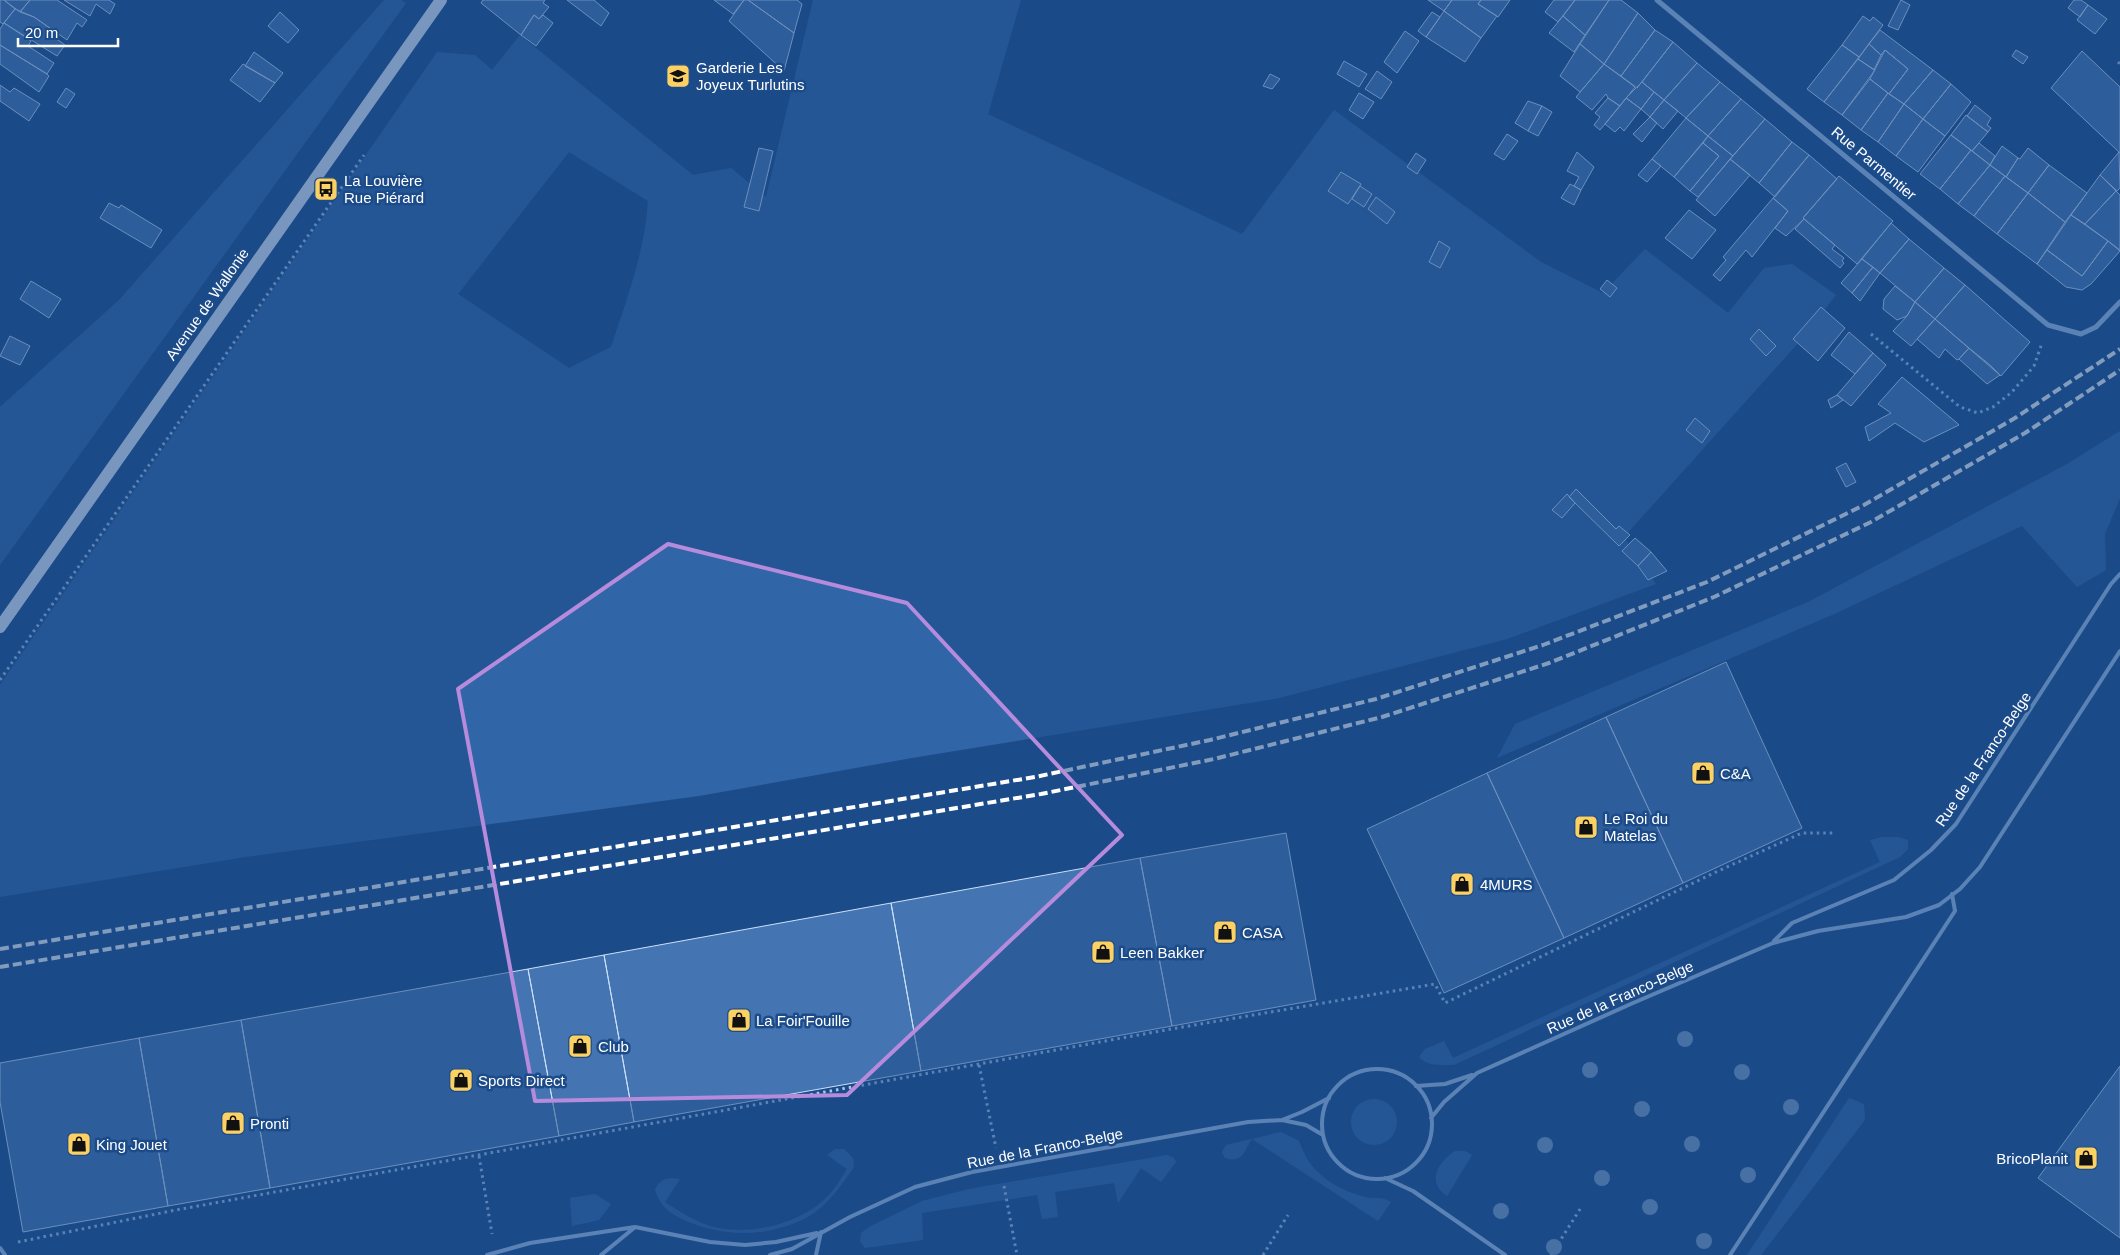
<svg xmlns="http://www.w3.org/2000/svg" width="2120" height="1255" font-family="Arial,sans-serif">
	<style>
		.green { fill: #3065a7; fill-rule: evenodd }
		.building { fill: #4475b2; stroke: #cce0f9 }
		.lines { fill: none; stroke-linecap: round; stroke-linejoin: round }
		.path { stroke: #a6c6ec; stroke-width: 3; stroke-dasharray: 2.5 4; stroke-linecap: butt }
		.service { stroke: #a6c6ec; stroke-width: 4 }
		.minor { stroke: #a6c6ec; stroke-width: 5 }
		.primary { stroke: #ecf3ff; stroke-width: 12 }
		.rail { stroke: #fff; stroke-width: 4; stroke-dasharray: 9 4; stroke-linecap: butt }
		.tree { fill: #7d9dc7 }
		.marked { fill: none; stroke: #b68bdc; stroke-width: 4; stroke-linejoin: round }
		.labels { text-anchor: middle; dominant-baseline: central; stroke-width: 5; stroke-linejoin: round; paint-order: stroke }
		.poi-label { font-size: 15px; fill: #fff; stroke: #1c4b89; text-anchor: start }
		.street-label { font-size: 15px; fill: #fff; stroke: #1c4b89 }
	</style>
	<rect width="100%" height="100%" fill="#1c4b89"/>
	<path class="green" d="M384 0H401L406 3 0 565V407L119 300Z
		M813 0H1021L988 114 1242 234 1334 110 1541 262 1603 293 1645 249 1728 313 1764 268 1792 264 1836 295 1799 342 1624 537 1656 584 1507 639 1279 698 912 758 699 796 245 857 0 897V685L437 52 475 55 492 70 520 35 693 175 731 168 766 197ZM569 152 648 201C645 251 627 299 611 347L569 368 458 294Z
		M2120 431V498L2105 534 2106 570 2077 587 2022 526 1832 615 1497 758 1515 724 1808 602 2067 464Z
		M1882 837H1898L1908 840V849L1900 857 1454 1065C1441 1065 1429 1067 1419 1057L1425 1049 1444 1041 1453 1058 1880 862 1870 840Z
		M1849 1098 1864 1104 1865 1120 1761 1255H1747Z
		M1351 1122a23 23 0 1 1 46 0a23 23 0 1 1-46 0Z
		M1281 1132 1299 1141C1302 1148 1305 1156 1309 1162 1322 1180 1344 1192 1365 1197 1376 1200 1378 1195 1391 1202L1378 1221 1252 1139C1243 1152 1244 1163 1225 1158L1222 1152 1226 1145Z
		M835 1149H844L853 1158 854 1167C841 1186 826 1208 804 1219 765 1238 721 1237 682 1219 668 1212 659 1205 655 1189 661 1178 667 1177 680 1179L665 1202C680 1212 696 1222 713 1227 752 1236 802 1224 830 1194 836 1187 842 1177 847 1169L827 1155Z
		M1455 1151H1465L1472 1155 1447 1196C1426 1182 1438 1162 1455 1151Z
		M1167 1155 1174 1158 1176 1162 1161 1182 1141 1168 1118 1203 1114 1183 1055 1192 1058 1217 1042 1219 1037 1195 922 1213 923 1240 865 1248 860 1242 861 1233 869 1227 922 1201 969 1189Z
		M595 1194 611 1204 599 1220 572 1226 570 1198Z"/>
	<path class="building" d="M0 0H4L15 9 3 24 0 22Z
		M4 0H30L20 12Z
		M30 0H57L87 20 82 27 77 23 67 40 34 17 20 12Z
		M64 0H109L115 4 110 14 96 4 90 16Z
		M483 0H545L543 3 549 7 539 19 534 15 521 35 481 3Z
		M567 0H594L609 13 601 26Z
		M714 0H744L733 14Z
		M744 0H748L794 33 784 71 729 21Z
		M748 0H797L802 4 794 33Z
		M1428 0H1452L1444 11Z
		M1452 0H1481L1478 4 1497 16 1481 38 1444 11Z
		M1481 0H1510L1498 17 1478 4Z
		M1554 0H1575L1558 22 1545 12Z
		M1575 0H1609L1585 35 1563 16Z
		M1609 0H1621L1638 13 1604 64 1580 44Z
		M1901 0 1910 5 1898 30 1888 26Z
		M2074 0H2081L2088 5 2080 17 2068 8Z
		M2088 5 2107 19 2095 34 2077 20Z
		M15 9 34 17 54 31 51 35 65 45 57 56 4 23Z
		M1444 11 1481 38 1465 62 1426 37Z
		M280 12 299 30 288 43 268 26Z
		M1432 12 1440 17 1426 37 1418 31Z
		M1638 13 1655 30 1621 76 1604 64Z
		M534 15 539 19 543 15 553 23 536 46 521 35Z
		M1563 16 1585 35 1574 52 1549 33Z
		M1863 16 1870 21 1873 17 1883 25 1859 57 1842 45Z
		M4 23 31 41 28 46 54 63 47 74 0 45V29Z
		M1655 30 1673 42 1637 88 1621 76Z
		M1880 30 1933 70 1904 104 1889 94 1908 69 1885 50 1881 55 1869 44Z
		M1405 31 1419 41 1397 73 1384 62Z
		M1673 42 1697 63 1664 100 1642 82Z
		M1580 44 1604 64 1580 92 1560 76Z
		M1869 44 1881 55 1874 70 1858 59Z
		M0 45 47 74 49 76 39 92 0 64Z
		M1842 45 1859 57 1824 102 1807 89Z
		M1885 50 1908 69 1889 94 1870 79Z
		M2016 50 2028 57 2023 64 2012 56Z
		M2082 51 2120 87V153L2051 88Z
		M254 52 283 73 275 83 245 66Z
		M1858 59 1875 70 1842 115 1824 102Z
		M1344 61 1367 74 1359 87 1337 74Z
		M1697 63 1720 82 1686 118 1664 100Z
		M243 64 275 83 260 102 230 80Z
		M1604 64 1635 87 1620 106 1608 98 1606 94 1592 110 1576 97Z
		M1933 70 1951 84 1923 119 1904 104Z
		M1377 71 1392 82 1381 99 1365 89Z
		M1270 74 1280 79 1272 89 1263 86Z
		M1870 79 1888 93 1861 130 1842 115Z
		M1642 82 1654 92 1641 109 1626 98Z
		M1720 82 1741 99 1708 136 1686 118Z
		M1951 84 1971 102 1945 136 1923 119Z
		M0 85 10 92 14 88 40 104 29 121 0 101Z
		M66 88 75 94 66 108 57 102Z
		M1654 92 1664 100 1650 117 1641 109Z
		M1359 93 1374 102 1363 119 1349 110Z
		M1888 93 1904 104 1878 142 1861 130Z
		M1608 98 1620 106 1600 130 1594 125 1600 117 1595 113Z
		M1626 98 1641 109 1624 131 1620 127 1615 132 1605 124Z
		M1741 99 1765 119 1733 156 1708 136Z
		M1664 100 1678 111 1663 129 1650 117Z
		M1528 101 1542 106 1528 131 1515 123Z
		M1904 104 1923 119 1896 156 1878 142Z
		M1975 105 1991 118 1987 125 1991 128 1988 132 1967 116Z
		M1542 106 1552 112 1538 136 1528 131Z
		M1966 115 1988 132 1972 151 1951 135Z
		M1650 117 1657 123 1642 142 1633 134Z
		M1686 118 1708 136 1674 177 1652 159Z
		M1765 119 1792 142 1759 183 1730 159Z
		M1923 119 1945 136 1918 172 1896 156Z
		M1507 134 1518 141 1504 160 1494 154Z
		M1951 135 1971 150 1940 189 1920 174Z
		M1708 136 1733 156 1698 197 1690 191 1719 156 1703 143Z
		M1792 142 1809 155 1775 197 1759 183Z
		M1703 143 1719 156 1690 191 1674 177Z
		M1979 143 1995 156 1990 165 1972 151Z
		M2002 146 2018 158 2006 177 1990 165Z
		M759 148 773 151 759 211 744 207Z
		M2028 148 2049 165 2028 193 2006 177 2018 158 2020 159Z
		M1971 150 1990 165 1958 204 1940 189Z
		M1577 152 1594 167 1581 190 1574 186 1579 177 1567 171Z
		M2119 152 2120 188 2117 191 2100 175Z
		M1416 153 1426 160 1417 174 1407 167Z
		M1809 155 1837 179 1803 218 1804 219 1786 236 1775 228 1788 211 1773 198Z
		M1652 159 1661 166 1647 182 1638 175Z
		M1730 159 1750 175 1715 216 1696 200Z
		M1990 165 2005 176 1974 216 1958 204Z
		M2049 165 2087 193 2065 222 2028 193Z
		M1341 172 1361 184 1348 204 1328 191Z
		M2100 175 2116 191 2085 224 2071 215Z
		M1839 176 1893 221 1857 264 1803 218Z
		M2005 176 2028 193 1997 234 1974 216Z
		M1570 184 1581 190 1574 205 1561 198Z
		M1360 186 1372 194 1364 207 1352 199Z
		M2116 191 2120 195V250L2085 224Z
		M2028 193 2065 222 2037 264 1997 234Z
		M1376 197 1395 212 1387 224 1368 209Z
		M1773 198 1788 211 1752 257 1746 250 1720 281 1713 275 1726 260 1723 257Z
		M109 203 119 208 121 205 162 230 151 248 100 218Z
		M1689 210 1716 230 1692 259 1665 238Z
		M2071 215 2108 241 2082 276 2047 250Z
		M1804 219 1835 245 1832 249 1844 258 1842 261 1844 263 1840 268 1795 229Z
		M1891 223 1909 239 1880 273 1862 259Z
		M1909 239 1944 268 1915 302 1880 273Z
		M1439 241 1450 248 1440 268 1429 262Z
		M2108 241 2120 251 2091 284 2082 290 2066 287 2037 264 2047 250 2082 276Z
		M1862 259 1873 267 1852 293 1841 283Z
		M1873 267 1880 273 1860 301 1852 293Z
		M1944 268 1965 285 1935 319 1915 302Z
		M1607 280 1617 288 1610 297 1600 289Z
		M31 281 61 299 49 318 20 299Z
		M1965 285 2030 342 2001 376 1935 319Z
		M1895 286 1915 302 1907 316 1897 320 1883 309 1884 299Z
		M1915 302 1935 319 1911 346 1893 331 1907 316Z
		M1821 307 1845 328 1818 361 1793 339Z
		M1935 319 1969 348 1959 359 1957 360 1945 349 1939 358 1917 339Z
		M1759 329 1776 346 1766 356 1750 339Z
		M1849 332 1873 353 1855 374 1831 355Z
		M10 336 30 346 20 365 0 356Z
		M1969 348 1990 365 2000 375 1987 384 1959 359Z
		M1873 353 1886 365 1851 406 1837 395Z
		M1902 377 1957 423 1959 425 1924 442 1895 423 1869 441 1865 427 1891 413 1878 404Z
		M1837 395 1843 400 1831 408 1828 400Z
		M1695 418 1710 431 1702 443 1686 430Z
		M1846 463 1856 482 1846 487 1836 468Z
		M1576 489 1616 529 1619 526 1630 535 1619 546 1569 497Z
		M1567 494 1575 503 1562 518 1552 510Z
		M1635 538 1651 552 1638 566 1622 551Z
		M1651 552 1667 571 1648 580 1638 566Z
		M1726 662 1802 828 1683 883 1606 717Z
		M1606 717 1683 883 1564 938 1487 773Z
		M1487 773 1564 938 1444 993 1367 829Z
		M1286 833 1316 1000 1172 1026 1140 858Z
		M1140 858 1172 1026 921 1071 891 903Z
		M891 903 921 1071 634 1122 604 955Z
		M604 955 634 1122 559 1136 528 969Z
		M528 969 559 1136 270 1188 241 1020Z
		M241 1020 270 1188 168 1206 139 1038Z
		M139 1038 168 1206 23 1232 0 1102V1063Z
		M2120 1066V1238L2038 1178Z"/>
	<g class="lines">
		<path class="path" d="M2118 62 2120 64
			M1871 334 1960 407 1978 413 1993 407 2012 392 2034 366 2042 343
			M0 680 364 155
			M979 1065 996 1148
			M479 1156 492 1234
			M1004 1186 1017 1255
			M18 1242 176 1210 1177 1028 1435 984 1445 1003 1716 872 1802 833H1834
			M1263 1255 1288 1215
			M1551 1255 1582 1206"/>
		<path class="service" d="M1774 941 1792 923 1894 880 1931 850 1956 824 2111 584 2120 574
			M1322 1124a55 55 0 1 1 110 0a55 55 0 1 1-110 0Z
			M1416 1086 1445 1084 1472 1075
			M1431 1118 1444 1102 1477 1073 1633 1003 1773 943 1818 931 1906 917 1939 905 1960 889 1980 867 2120 651
			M1282 1120 1306 1125 1323 1135
			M1385 1178 1413 1191 1505 1255
			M0 1248 5 1255
			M487 1255 530 1243 635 1227 710 1242 745 1245 776 1242 817 1233
			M601 1255 634 1228
			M770 1255 792 1249 850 1217 915 1187 972 1172 1248 1122 1282 1120 1302 1112 1329 1098
			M816 1255 821 1232
			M1730 1255 1955 911 1952 894"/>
		<path class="minor" d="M1657 0 2048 325 2081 334 2096 327 2120 302"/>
		<path class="primary" d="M0 627 441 0"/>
		<path class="rail" d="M0 949 1035 777 1210 740 1376 699 1543 645 1707 582 1864 505 2015 418 2120 349
			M0 967 1041 794 1214 759 1382 717 1549 663 1714 597 1871 522 2025 433 2120 370"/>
	</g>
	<g class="tree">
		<circle cx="1685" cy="1039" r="8"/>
		<circle cx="1590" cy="1070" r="8"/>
		<circle cx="1742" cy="1072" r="8"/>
		<circle cx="1791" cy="1107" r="8"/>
		<circle cx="1642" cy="1109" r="8"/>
		<circle cx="1692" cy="1144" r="8"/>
		<circle cx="1545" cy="1145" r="8"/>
		<circle cx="1748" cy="1175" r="8"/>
		<circle cx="1602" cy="1178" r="8"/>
		<circle cx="1650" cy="1207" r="8"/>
		<circle cx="1501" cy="1211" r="8"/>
		<circle cx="1704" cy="1241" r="8"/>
		<circle cx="1554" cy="1247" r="8"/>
	</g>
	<path d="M0 0H2120V1255H0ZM668 544 907 603 1122 835 847 1095 535 1101 458 689Z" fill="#1c4b89" fill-opacity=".55" fill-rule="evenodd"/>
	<path class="marked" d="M668 544 907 603 1122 835 847 1095 535 1101 458 689Z"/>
	<defs>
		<g id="school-square" transform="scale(1.25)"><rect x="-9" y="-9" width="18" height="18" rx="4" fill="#fcd164" stroke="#1c4b89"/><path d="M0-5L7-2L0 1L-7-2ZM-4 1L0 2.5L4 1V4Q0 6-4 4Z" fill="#111"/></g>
		<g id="bus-square" transform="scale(1.25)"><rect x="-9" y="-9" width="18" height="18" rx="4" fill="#fcd164" stroke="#1c4b89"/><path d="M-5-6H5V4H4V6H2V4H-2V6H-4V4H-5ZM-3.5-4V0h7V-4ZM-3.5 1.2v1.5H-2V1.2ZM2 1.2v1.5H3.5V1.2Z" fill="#111"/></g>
		<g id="shop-square" transform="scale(1.25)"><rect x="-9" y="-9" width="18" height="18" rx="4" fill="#fcd164" stroke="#1c4b89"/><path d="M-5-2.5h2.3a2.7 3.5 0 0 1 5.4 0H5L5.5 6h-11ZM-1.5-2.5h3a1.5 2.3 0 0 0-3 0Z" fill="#111"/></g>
	</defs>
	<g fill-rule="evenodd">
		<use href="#school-square" x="678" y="76"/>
		<use href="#bus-square" x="326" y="189"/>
		<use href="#shop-square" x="1703" y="773"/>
		<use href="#shop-square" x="1586" y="827"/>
		<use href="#shop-square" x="1462" y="884"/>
		<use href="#shop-square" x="1225" y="932"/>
		<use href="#shop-square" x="1103" y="952"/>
		<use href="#shop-square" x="739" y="1020"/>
		<use href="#shop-square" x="580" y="1046"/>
		<use href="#shop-square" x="461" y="1080"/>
		<use href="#shop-square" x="233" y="1123"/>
		<use href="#shop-square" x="79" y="1144"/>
		<use href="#shop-square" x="2086" y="1158"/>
	</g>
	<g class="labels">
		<g class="poi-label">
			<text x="696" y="67">Garderie Les<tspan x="696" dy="17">Joyeux Turlutins</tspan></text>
			<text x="344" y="180">La Louvière<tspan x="344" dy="17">Rue Piérard</tspan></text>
			<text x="1720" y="773">C&amp;A</text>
			<text x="1604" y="818">Le Roi du<tspan x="1604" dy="17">Matelas</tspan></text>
			<text x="1480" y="884">4MURS</text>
			<text x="1242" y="932">CASA</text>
			<text x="1120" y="952">Leen Bakker</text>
			<text x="756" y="1020">La Foir'Fouille</text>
			<text x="598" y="1046">Club</text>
			<text x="478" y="1080">Sports Direct</text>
			<text x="250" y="1123">Pronti</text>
			<text x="96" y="1144">King Jouet</text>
			<text x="2068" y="1158" text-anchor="end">BricoPlanit</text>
		</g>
		<g class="street-label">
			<text transform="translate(1874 163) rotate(40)">Rue Parmentier</text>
			<text transform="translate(207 304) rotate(-55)">Avenue de Wallonie</text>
			<text transform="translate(1983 759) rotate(-56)">Rue de la Franco-Belge</text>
			<text transform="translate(1620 997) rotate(-24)">Rue de la Franco-Belge</text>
			<text transform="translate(1045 1148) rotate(-11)">Rue de la Franco-Belge</text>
		</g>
	</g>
	<path d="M18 38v8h100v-8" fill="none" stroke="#ffffff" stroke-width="2.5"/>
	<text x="25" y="38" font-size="15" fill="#ffffff" stroke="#1c4b89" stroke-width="4" paint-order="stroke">20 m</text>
</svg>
